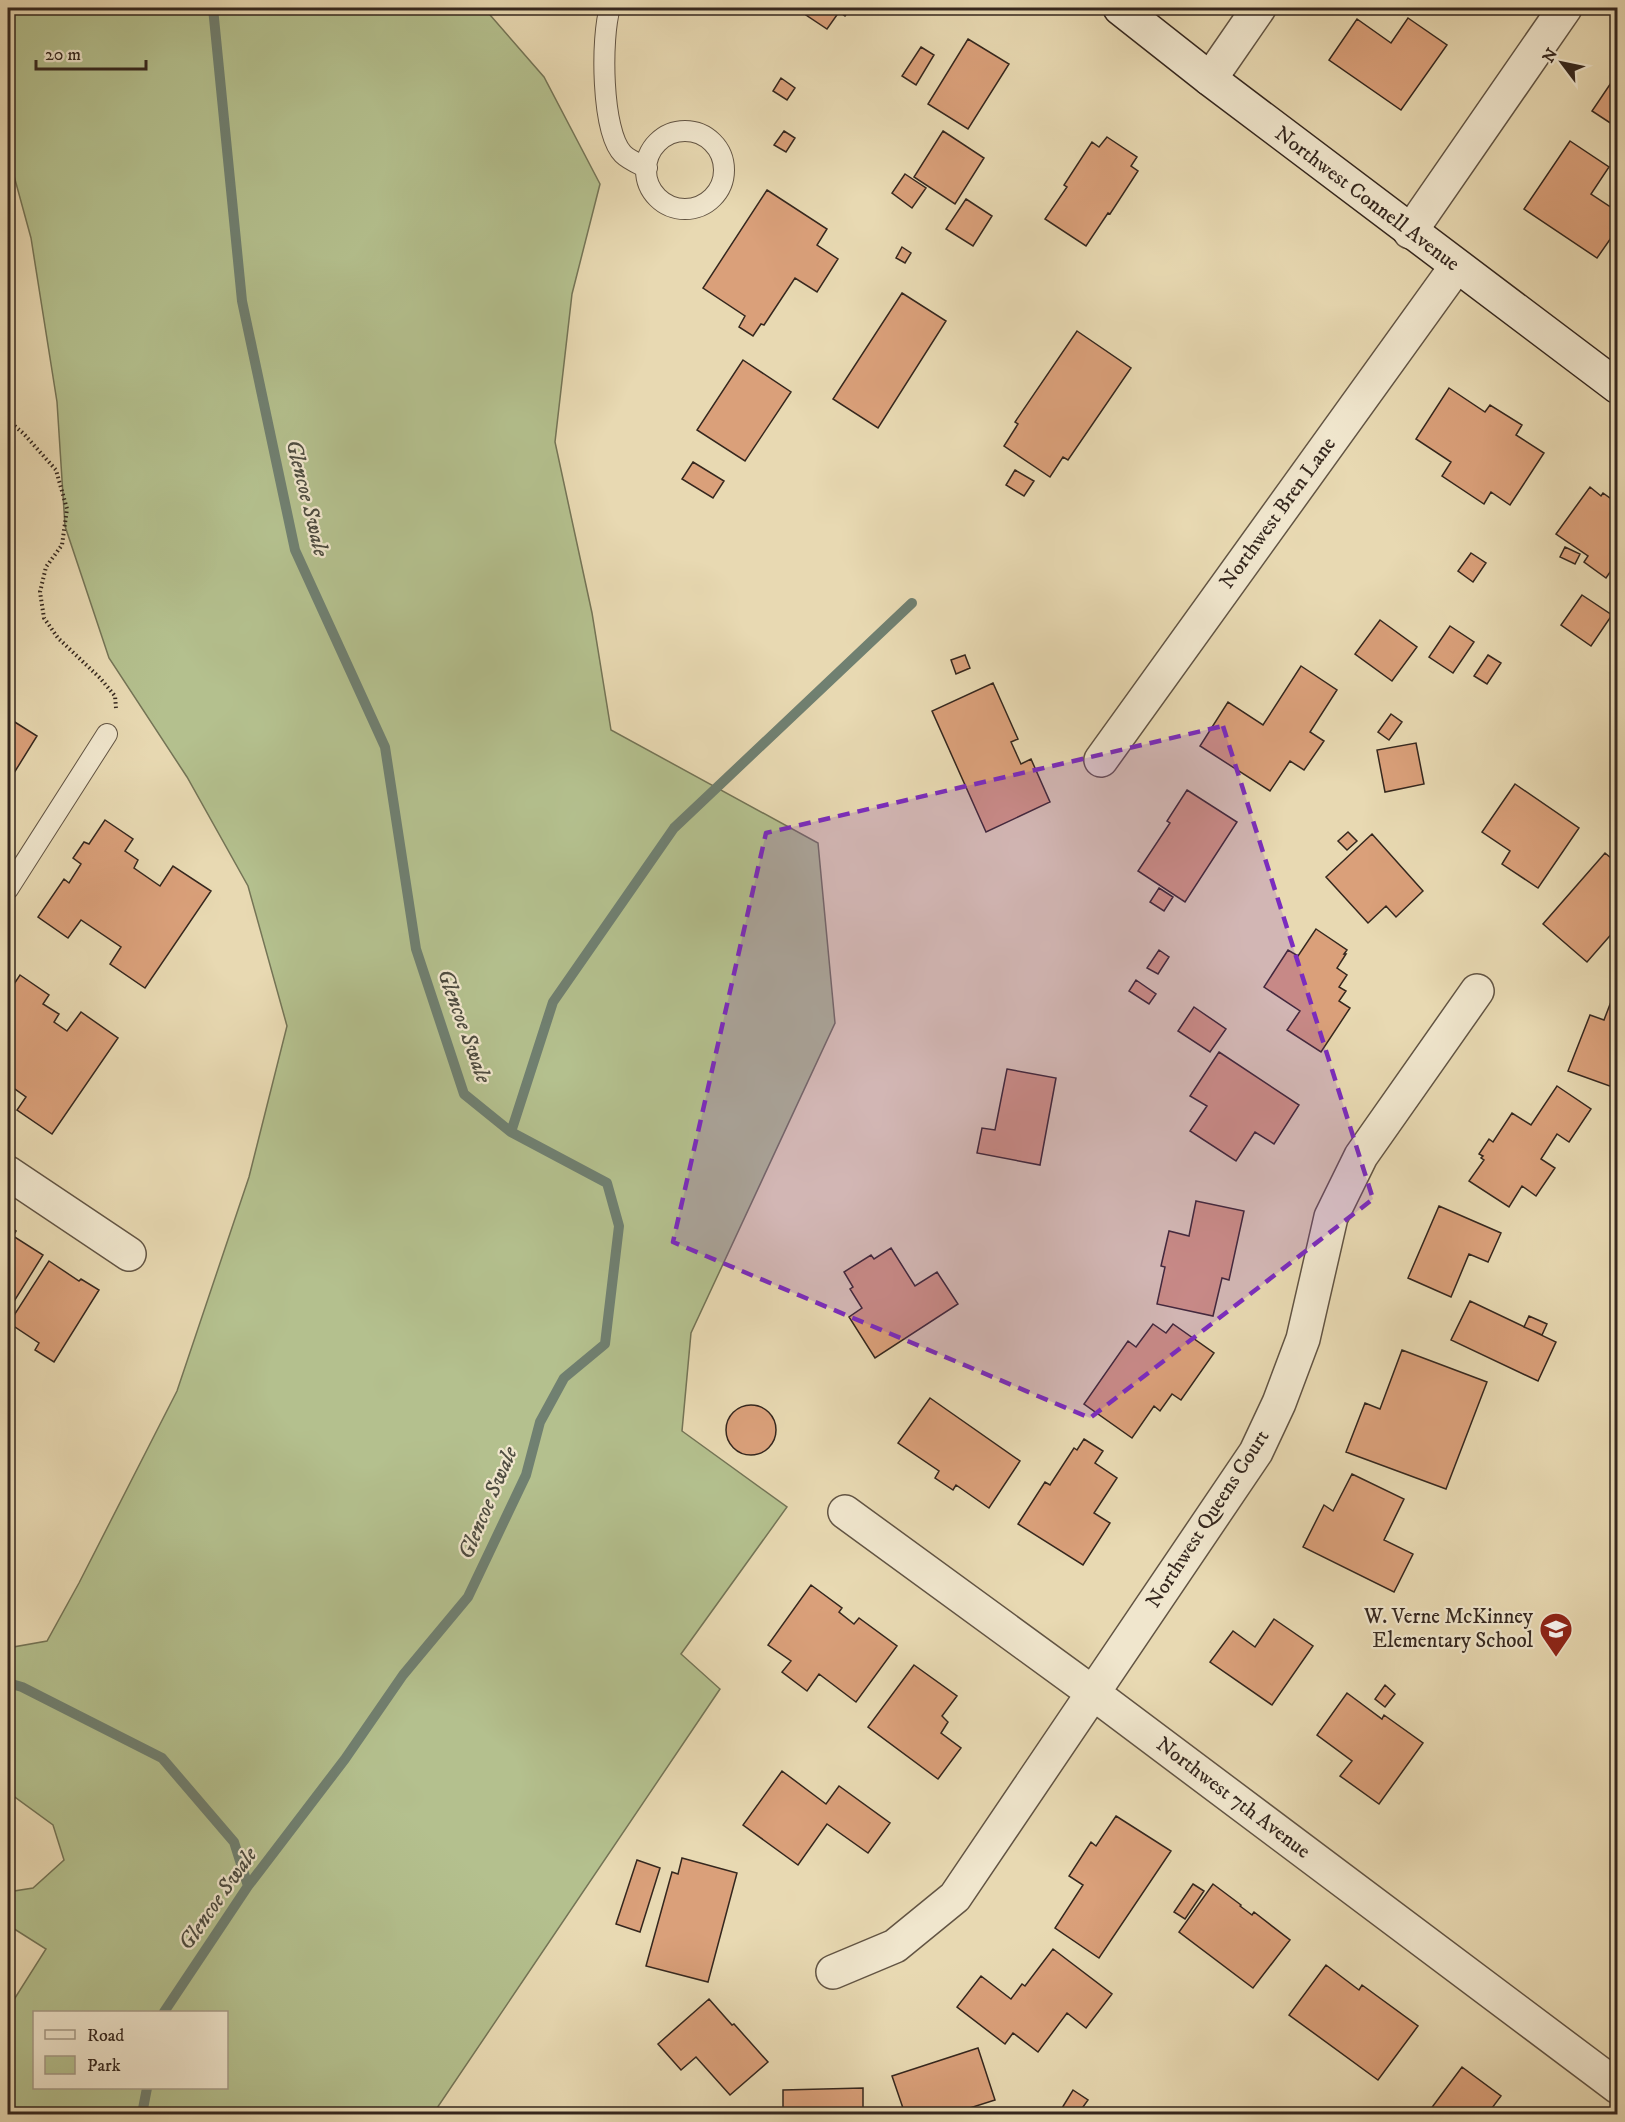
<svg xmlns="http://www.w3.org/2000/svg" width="1625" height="2122" font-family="'IM FELL DW Pica',serif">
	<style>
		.green { fill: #b4c08e; stroke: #747456; stroke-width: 1.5; fill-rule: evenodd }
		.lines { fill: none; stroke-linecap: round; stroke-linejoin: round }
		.stream { stroke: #708071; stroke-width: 10 }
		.building { fill: #daa07a; stroke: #35271e; stroke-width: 1.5 }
		.lane-casing { stroke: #625443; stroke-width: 22 }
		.street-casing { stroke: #625443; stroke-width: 36 }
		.secondary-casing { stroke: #35271e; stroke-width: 36 }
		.path { stroke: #35271e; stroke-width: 4; stroke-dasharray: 1.5 3; stroke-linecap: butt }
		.lane { stroke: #f0e6cd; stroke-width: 20 }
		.street { stroke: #f0e6cd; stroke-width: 33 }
		.secondary { stroke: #f0e6cd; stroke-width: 33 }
		.marked { fill: #7b2cbf; fill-opacity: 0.2; stroke: #7b2cbf; stroke-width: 4.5; stroke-dasharray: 12 8; stroke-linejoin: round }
		.labels { text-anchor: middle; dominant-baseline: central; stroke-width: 4.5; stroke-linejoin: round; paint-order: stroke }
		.street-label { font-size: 21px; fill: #35271e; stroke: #f0e6cd }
		.poi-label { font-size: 21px; fill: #35271e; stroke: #f0e6cd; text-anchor: end }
		.water-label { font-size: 22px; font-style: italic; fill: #4e4c40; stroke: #f0e6cd }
	</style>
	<rect width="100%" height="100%" fill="#e8d9b2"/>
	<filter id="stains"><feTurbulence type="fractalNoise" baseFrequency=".00333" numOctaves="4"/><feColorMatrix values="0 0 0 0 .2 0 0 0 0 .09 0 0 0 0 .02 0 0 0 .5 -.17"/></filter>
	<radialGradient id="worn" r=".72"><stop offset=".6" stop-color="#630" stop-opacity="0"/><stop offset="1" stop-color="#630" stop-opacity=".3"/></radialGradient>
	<path class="green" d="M8 8H484L544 77 600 184 572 294 555 442 592 613 611 730 818 843 835 1023 691 1333 682 1431 787 1507 681 1654 720 1689 433 2114H8V2009L46 1949 8 1925V1892L33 1888 64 1860 53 1825 8 1792V1648L47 1641 79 1583 177 1391 249 1177 287 1026 248 886 187 777 109 658 65 526 57 402 31 238 8 154ZM34 2012H226V2088H34Z"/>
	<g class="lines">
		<path class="stream" d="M511 1132 553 1002 674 828 912 603
			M8 1683 22 1687 162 1758 234 1842 248 1886
			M164 2012 248 1886 345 1759 403 1675 468 1597 526 1475 540 1422 564 1378 605 1344 619 1226 607 1183 511 1132 464 1094 416 949 385 747 295 550 242 301 213 8
			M142 2114 147 2088"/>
	</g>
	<path class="building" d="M811 8H851L845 16 839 12 827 29 806 15Z
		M1408 18 1447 45 1401 110 1329 60 1357 19 1391 43Z
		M968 39 1009 64 968 129 928 104Z
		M921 47 934 55 916 85 902 76Z
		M1617 74H1618V128L1592 111Z
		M781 78 795 88 787 100 773 91Z
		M784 131 795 138 786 152 774 145Z
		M943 131 984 158 955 204 914 177Z
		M1107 137 1137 157 1131 166 1138 171 1110 214 1108 213 1086 246 1045 219 1067 187 1064 185 1092 142 1099 147Z
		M1570 141 1609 167 1591 194 1618 212V228L1597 258 1524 209Z
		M905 174 926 188 912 208 892 193Z
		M767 190 827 229 817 245 838 259 817 292 795 278 764 325 761 324 753 336 739 327 745 316 703 288Z
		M966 199 992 216 973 246 946 229Z
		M902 247 911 253 905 263 896 258Z
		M902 293 946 321 878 428 833 399Z
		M1077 331 1131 368 1068 460 1063 457 1050 477 1004 446 1018 424 1015 422Z
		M743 360 791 392 745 461 697 430Z
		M1449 388 1485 412 1490 405 1522 425 1516 435 1544 453 1510 505 1491 492 1484 504 1442 476 1451 462 1416 439Z
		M693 462 724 481 713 498 682 479Z
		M1015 470 1034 481 1024 496 1006 485Z
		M1590 487 1601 496 1603 493 1618 504V558L1613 564 1615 565 1606 578 1584 562 1588 556 1556 534Z
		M1565 547 1580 554 1575 564 1560 557Z
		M1471 553 1486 563 1473 582 1458 571Z
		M1582 595 1612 615 1591 646 1561 625Z
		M1380 620 1417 647 1392 681 1355 654Z
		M1450 626 1474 642 1453 673 1429 657Z
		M965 655 970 668 956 674 951 660Z
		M1488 655 1501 663 1487 684 1474 676Z
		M1301 666 1337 690 1310 732 1324 741 1304 770 1290 761 1270 791 1200 746 1228 702 1263 725Z
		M993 683 1018 739 1011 742 1021 764 1031 759 1050 802 986 832 932 711Z
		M1391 714 1402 722 1389 740 1378 732Z
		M10 719 37 736 14 773 9 770 8 771V723Z
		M1416 743 1424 784 1385 792 1377 750Z
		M1515 784 1579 828 1538 888 1502 864 1510 851 1482 832Z
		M1187 790 1237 822 1185 902 1138 871 1170 823 1167 821Z
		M105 820 133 839 125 851 138 860 134 868 160 886 173 866 211 891 145 988 110 964 121 947 81 920 68 938 38 917 64 879 69 883 81 864 73 858 84 842 89 844Z
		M1348 832 1357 841 1347 850 1338 841Z
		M1372 834 1423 891 1396 917 1386 906 1368 923 1326 877Z
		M1605 853 1618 864V932L1615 930 1587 962 1543 924Z
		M1159 888 1173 897 1164 911 1150 902Z
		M1316 929 1347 950 1344 954H1346L1337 968 1347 975 1339 987 1346 991 1339 1001 1350 1008 1321 1052 1287 1030 1300 1011 1264 987 1288 950 1298 956Z
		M1159 950 1169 957 1158 974 1147 968Z
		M20 975 49 995 43 1004 59 1014 54 1022 67 1031 81 1012 118 1038 52 1134 17 1110 26 1097 8 1084V993Z
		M1136 980 1156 994 1149 1004 1129 991Z
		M1617 986H1618V1089L1568 1071 1590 1015 1604 1020Z
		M1194 1007 1226 1029 1210 1052 1178 1031Z
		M1219 1052 1299 1105 1274 1144 1255 1132 1236 1161 1190 1131 1207 1106 1190 1096Z
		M1007 1069 1056 1078 1040 1165 977 1153 982 1128 995 1130Z
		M1557 1086 1591 1109 1569 1142 1557 1134 1541 1159 1555 1168 1536 1196 1522 1186 1509 1207 1469 1181 1484 1160 1481 1158 1483 1156 1479 1154 1489 1139 1493 1142 1512 1113 1531 1125Z
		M1196 1201 1244 1211 1229 1280 1222 1278 1213 1316 1157 1304 1165 1267 1161 1266 1169 1231 1189 1236Z
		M1439 1206 1501 1233 1488 1262 1469 1254 1451 1297 1408 1278Z
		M8 1226 16 1231 13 1236 43 1255 8 1311Z
		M891 1248 915 1286 937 1272 958 1304 875 1358 849 1317 862 1308 850 1289 853 1287 844 1272 871 1255 874 1259Z
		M49 1261 79 1281 81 1279 99 1290 54 1362 35 1350 39 1343 9 1323Z
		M1470 1301 1556 1342 1538 1381 1451 1340Z
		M1529 1316 1547 1324 1542 1335 1524 1327Z
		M1153 1324 1166 1333 1173 1324 1214 1353 1181 1400 1172 1394 1160 1411 1154 1406 1132 1438 1084 1404 1128 1341 1136 1347Z
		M1402 1350 1487 1382 1446 1489 1346 1452 1365 1403 1380 1409Z
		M930 1398 1020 1461 989 1508 956 1485 953 1490 935 1478 939 1471 898 1443Z
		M726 1430a25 25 0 1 1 50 0a25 25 0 1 1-50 0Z
		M1084 1439 1103 1451 1095 1463 1117 1478 1094 1513 1110 1523 1083 1565 1018 1524 1045 1482 1050 1485 1074 1448 1077 1450Z
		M1352 1474 1404 1499 1384 1540 1413 1554 1394 1592 1303 1547 1324 1505 1333 1511Z
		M811 1585 842 1608 839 1612 854 1624 859 1618 897 1646 856 1702 819 1674 807 1691 782 1672 791 1661 768 1645Z
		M1274 1619 1313 1646 1272 1705 1210 1662 1233 1631 1255 1647Z
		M914 1665 957 1696 942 1716 948 1722 941 1733 961 1748 938 1779 868 1727Z
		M1385 1685 1395 1694 1385 1707 1375 1699Z
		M1347 1693 1382 1719 1384 1715 1423 1743 1379 1804 1340 1776 1352 1761 1317 1735Z
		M782 1771 826 1804 839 1786 890 1823 868 1853 827 1824 798 1865 743 1825Z
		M1116 1816 1171 1851 1099 1958 1055 1928 1083 1885 1069 1876 1091 1842 1096 1846Z
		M682 1858 737 1873 708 1982 646 1966 672 1872 678 1874Z
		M637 1860 660 1868 640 1932 616 1924Z
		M1193 1884 1204 1891 1185 1919 1174 1912Z
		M1213 1884 1241 1905 1240 1906 1252 1915 1254 1912 1290 1940 1253 1988 1179 1932Z
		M1053 1949 1112 1994 1086 2028 1067 2013 1038 2052 1013 2033 1005 2044 957 2007 981 1976 1011 1999 1022 1984 1025 1986Z
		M1326 1965 1359 1990 1362 1985 1418 2026 1378 2080 1289 2015Z
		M709 1999 732 2025 734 2024 768 2062 730 2095 696 2057 681 2070 658 2044Z
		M978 2048 995 2100 951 2114H905L892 2076Z
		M1462 2067 1501 2096 1489 2112 1492 2114H1427Z
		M863 2088V2114H783V2090Z
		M1073 2090 1088 2100 1078 2114H1072L1062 2108Z"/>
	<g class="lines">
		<g class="lane-casing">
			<path id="lane" d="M610 8C601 36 601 132 623 154 629 160 639 164 647 168
				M646 170a39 39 0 1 1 78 0a39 39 0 1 1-78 0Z
				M8 889 107 734"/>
		</g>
		<g class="street-casing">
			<path id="street" d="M1210 79 1259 8
				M1410 232 1565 8
				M1101 760 1456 267
				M8 1173 129 1254
				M845 1512 1093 1693 1618 2087
				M833 1972 895 1946 955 1897 1256 1452 1279 1403 1303 1339 1331 1217 1361 1156 1477 991"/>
		</g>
		<g class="secondary-casing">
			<path id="secondary" d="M1120 8 1210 79 1618 387"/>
		</g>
		<path class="path" d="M8 420 24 434 56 470 67 509 62 545 46 567 40 592 44 618 58 638 100 678 115 696 116 708"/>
		<use href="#lane" class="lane"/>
		<use href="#street" class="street"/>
		<use href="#secondary" class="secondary"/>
	</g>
	<path class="marked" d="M1223 726 1373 1199 1090 1418 673 1242 766 833Z"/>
	<defs>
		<g id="school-pin" transform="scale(1.725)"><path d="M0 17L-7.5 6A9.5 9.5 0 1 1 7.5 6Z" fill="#8f2418" stroke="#f0e6cd"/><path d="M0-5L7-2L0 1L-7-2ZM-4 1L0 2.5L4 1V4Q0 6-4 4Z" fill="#fff"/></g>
	</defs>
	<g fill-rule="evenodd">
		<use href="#school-pin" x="1556" y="1629"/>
	</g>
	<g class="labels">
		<g class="street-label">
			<text transform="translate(1367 199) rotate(37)">Northwest Connell Avenue</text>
			<text transform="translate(1278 513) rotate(-54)">Northwest Bren Lane</text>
			<text transform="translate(1208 1519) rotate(-57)">Northwest Queens Court</text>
			<text transform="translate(1233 1798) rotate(37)">Northwest 7th Avenue</text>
		</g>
		<g class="poi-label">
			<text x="1533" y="1617">W. Verne McKinney<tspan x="1533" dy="24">Elementary School</tspan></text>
		</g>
		<g class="water-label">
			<text transform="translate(307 498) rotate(76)">Glencoe Swale</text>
			<text transform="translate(464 1026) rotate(70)">Glencoe Swale</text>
			<text transform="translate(488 1503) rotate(-67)">Glencoe Swale</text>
			<text transform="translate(218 1899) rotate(-55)">Glencoe Swale</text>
		</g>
	</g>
	<rect width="1625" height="2122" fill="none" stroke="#e8d9b2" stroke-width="30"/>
	<rect x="9" y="9" width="1607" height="2104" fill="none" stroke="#35271e" stroke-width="3"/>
	<rect x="15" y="15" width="1595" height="2092" fill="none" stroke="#35271e" stroke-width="1.5"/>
	<rect x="33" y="2011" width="195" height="78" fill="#f0e6cd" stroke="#a59a87" stroke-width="1.5"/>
	<rect x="45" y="2030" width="30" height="9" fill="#f0e6cd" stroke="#a59a87" stroke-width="1.5"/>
	<text x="87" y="2041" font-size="18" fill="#35271e">Road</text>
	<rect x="45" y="2056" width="30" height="18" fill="#b4c08e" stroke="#a59a87" stroke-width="1.5"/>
	<text x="87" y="2071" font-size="18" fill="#35271e">Park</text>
	<g transform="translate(1562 63) rotate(302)" stroke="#f0e6cd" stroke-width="4.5" paint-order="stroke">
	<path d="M0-4.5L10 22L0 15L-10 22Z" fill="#35271e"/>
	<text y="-9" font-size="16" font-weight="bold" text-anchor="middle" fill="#35271e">N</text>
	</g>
	<path d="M36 60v9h110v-9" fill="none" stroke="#35271e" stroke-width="3"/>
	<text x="45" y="60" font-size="18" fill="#35271e" stroke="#f0e6cd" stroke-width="4.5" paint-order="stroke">20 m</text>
	<rect width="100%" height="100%" filter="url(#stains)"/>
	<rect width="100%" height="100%" fill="url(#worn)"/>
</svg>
